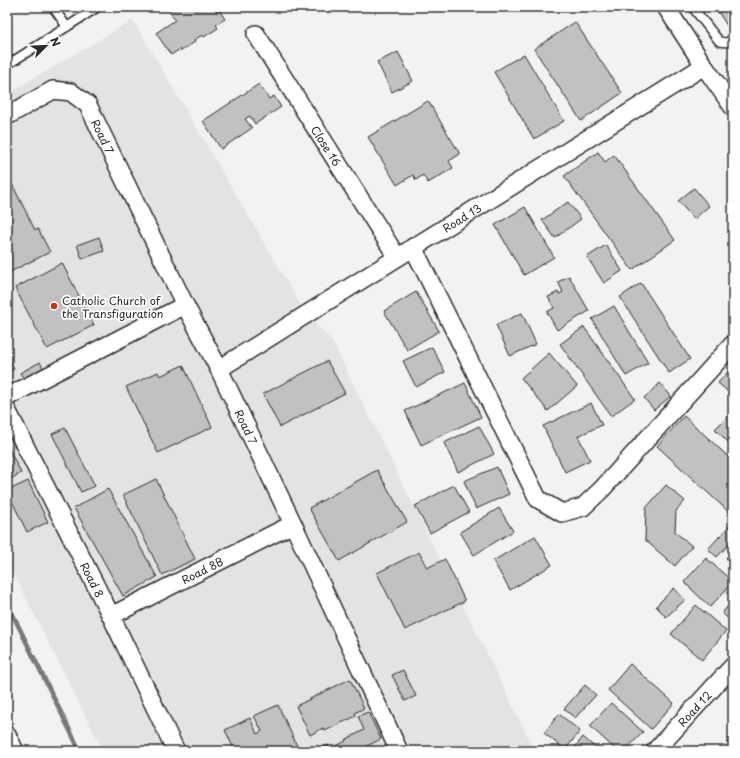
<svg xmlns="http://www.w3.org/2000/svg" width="740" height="758" font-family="'Playpen Sans',sans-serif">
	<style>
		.built { fill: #e3e3e3 }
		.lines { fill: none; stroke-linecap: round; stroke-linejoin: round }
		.stream { stroke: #787878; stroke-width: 4.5 }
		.building { fill: #c1c1c1; stroke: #2b2b2b }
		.service-casing { stroke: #2b2b2b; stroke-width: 11 }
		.minor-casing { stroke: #2b2b2b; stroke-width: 20 }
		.service { stroke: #fff; stroke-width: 8 }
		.minor { stroke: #fff; stroke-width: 17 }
		.poi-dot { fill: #c8321e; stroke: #fff; stroke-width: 1.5 }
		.labels { text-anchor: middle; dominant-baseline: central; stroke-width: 3.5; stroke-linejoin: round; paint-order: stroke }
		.street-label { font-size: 11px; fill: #2b2b2b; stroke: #fff }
		.poi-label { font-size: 11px; fill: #2b2b2b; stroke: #fff; text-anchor: start }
	</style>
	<rect width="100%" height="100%" fill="#f2f2f2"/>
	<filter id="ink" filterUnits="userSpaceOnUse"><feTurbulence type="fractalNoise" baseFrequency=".025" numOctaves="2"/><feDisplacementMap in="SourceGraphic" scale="8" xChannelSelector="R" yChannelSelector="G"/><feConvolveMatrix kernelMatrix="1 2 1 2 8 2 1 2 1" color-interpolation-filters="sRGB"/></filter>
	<g filter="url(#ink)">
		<path class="built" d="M133 20 306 314 332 341 535 751H103L7 560V94Z"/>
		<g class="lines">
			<path class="stream" d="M7 603 80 751"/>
		</g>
		<path class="building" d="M174 7H190L192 9 196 7H217L225 19 216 25 218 28 204 37 202 35 194 40 195 42 181 51 180 49 171 55 156 33 175 20 169 11Z
			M715 7H733V35Z
			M575 22 622 93 581 121 534 49Z
			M398 52 413 81 392 92 377 62Z
			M524 54 564 121 534 139 494 72Z
			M259 84 269 99 274 96 281 107 255 124 250 116 245 119 252 128 221 149 203 121Z
			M428 101 460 154 449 161 453 168 428 183 423 175 416 180 413 175 397 185 368 137Z
			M598 152 605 162 614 155 675 240 632 270 564 176Z
			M11 182 35 230 38 229 50 252 10 272 9 268 7 269V184Z
			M694 188 709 206 694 219 678 201Z
			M568 202 581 219 555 238 542 220Z
			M525 207 554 257 524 275 495 225Z
			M99 237 104 251 82 259 77 245Z
			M606 245 622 271 604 283 587 257Z
			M62 263 94 325 47 349 15 288Z
			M569 276 589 311 557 330 547 312 554 308 548 297 558 292 559 294 563 292 558 282Z
			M641 283 690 359 669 373 620 297Z
			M416 292 439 331 407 350 384 311Z
			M614 306 648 363 626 376 592 319Z
			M522 313 536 344 510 356 496 325Z
			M584 327 635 399 611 416 560 344Z
			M432 347 445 372 416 387 403 361Z
			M549 353 577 386 548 411 521 378Z
			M7 354 14 369 7 372Z
			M327 361 345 393 280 427 263 394Z
			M40 362 44 370 25 380 20 373Z
			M183 365 212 427 158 453 126 387 158 372 160 376Z
			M733 366V396L718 383Z
			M465 383 481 417 421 445 405 411Z
			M660 383 671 396 654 410 644 398Z
			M591 403 602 425 578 436 590 460 565 472 543 426Z
			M733 411V447L715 429Z
			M684 416 733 461V512L731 514 657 446Z
			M479 426 494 454 458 472 444 443Z
			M65 428 95 486 81 492 52 434Z
			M7 445 21 473 7 481Z
			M497 467 509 494 476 509 464 481Z
			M377 470 407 522 339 561 309 508Z
			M156 479 195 559 162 575 123 495Z
			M28 481 48 522 27 532 7 491Z
			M454 485 469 512 430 533 415 506Z
			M666 485 685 501 676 511 675 532 692 546 675 566 645 540 646 508Z
			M108 489 157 577 123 596 74 508Z
			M499 508 513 531 474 555 460 532Z
			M731 524 733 526V540L717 557 708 549Z
			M535 536 552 565 510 590 493 561Z
			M733 551V565L726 558Z
			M419 552 427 568 445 559 465 601 405 630 377 573Z
			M706 558 733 582 710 607 684 582Z
			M674 588 685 600 666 617 656 606Z
			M733 600V623L722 613Z
			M696 605 726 631 702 660 671 634Z
			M630 664 674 703 651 729 608 690Z
			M403 670 416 696 405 701 392 675Z
			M350 679 364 708 355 713 356 716 325 731 323 728 310 735 296 706Z
			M585 685 596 695 575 718 564 709Z
			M611 703 643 732 625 751H617L590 726Z
			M278 705 298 748 292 751H235L225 730 250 718 257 734 262 731 254 716Z
			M368 712 381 739 357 751H320L319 749 328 745 330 749 346 741 345 740 364 730 358 716Z
			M559 714 580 731 565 750 544 733Z
			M733 734V748L726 742Z
			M583 737 599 751H572Z"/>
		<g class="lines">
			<g class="service-casing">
				<path id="service" d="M53 7 67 27
					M694 9 719 41C724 43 728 43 733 40
					M7 65 98 7"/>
			</g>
			<g class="minor-casing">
				<g id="minor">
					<path d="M666 7 704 66 733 107"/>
					<path id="s1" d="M256 34 397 257"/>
					<path id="s2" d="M7 116 53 90 71 92 88 105 185 305 219 369 293 524 399 751"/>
					<path d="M413 247 538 499 562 513 583 507 602 489 733 344"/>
					<path id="s3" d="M219 369 704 66"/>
					<path d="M7 397 185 305"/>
					<path id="s4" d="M7 410 111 616 176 751"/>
					<path id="s5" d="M111 616 293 524"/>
					<path d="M7 735 15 751"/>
					<path id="s6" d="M655 751 733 666"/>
				</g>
			</g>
			<use href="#service" class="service"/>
			<use href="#minor" class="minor"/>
		</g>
	</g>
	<circle class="poi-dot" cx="54" cy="306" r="4"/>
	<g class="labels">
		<g class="street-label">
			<text stroke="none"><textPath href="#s2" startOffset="127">Road 7</textPath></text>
			<text stroke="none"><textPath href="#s1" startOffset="132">Close 16</textPath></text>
			<text stroke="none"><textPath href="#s3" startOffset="286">Road 13</textPath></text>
			<text stroke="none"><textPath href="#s2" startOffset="451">Road 7</textPath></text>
			<text stroke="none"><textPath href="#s5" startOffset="102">Road 8B</textPath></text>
			<text stroke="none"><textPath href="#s4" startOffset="190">Road 8</textPath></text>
			<text stroke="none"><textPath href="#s6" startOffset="58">Road 12</textPath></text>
		</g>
		<g class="poi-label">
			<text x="62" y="300">Catholic Church of<tspan x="62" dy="13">the Transfiguration</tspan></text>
		</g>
	</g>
	<rect width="740" height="758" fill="none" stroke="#fff" stroke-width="24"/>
	<rect x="12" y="12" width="716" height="734" fill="none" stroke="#2b2b2b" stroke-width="1.5" filter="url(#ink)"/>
	<g transform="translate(46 46) rotate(66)" stroke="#ffffff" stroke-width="3" paint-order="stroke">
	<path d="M0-3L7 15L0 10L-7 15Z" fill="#2b2b2b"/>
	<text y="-6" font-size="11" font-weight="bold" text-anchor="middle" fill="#2b2b2b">N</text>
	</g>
</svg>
